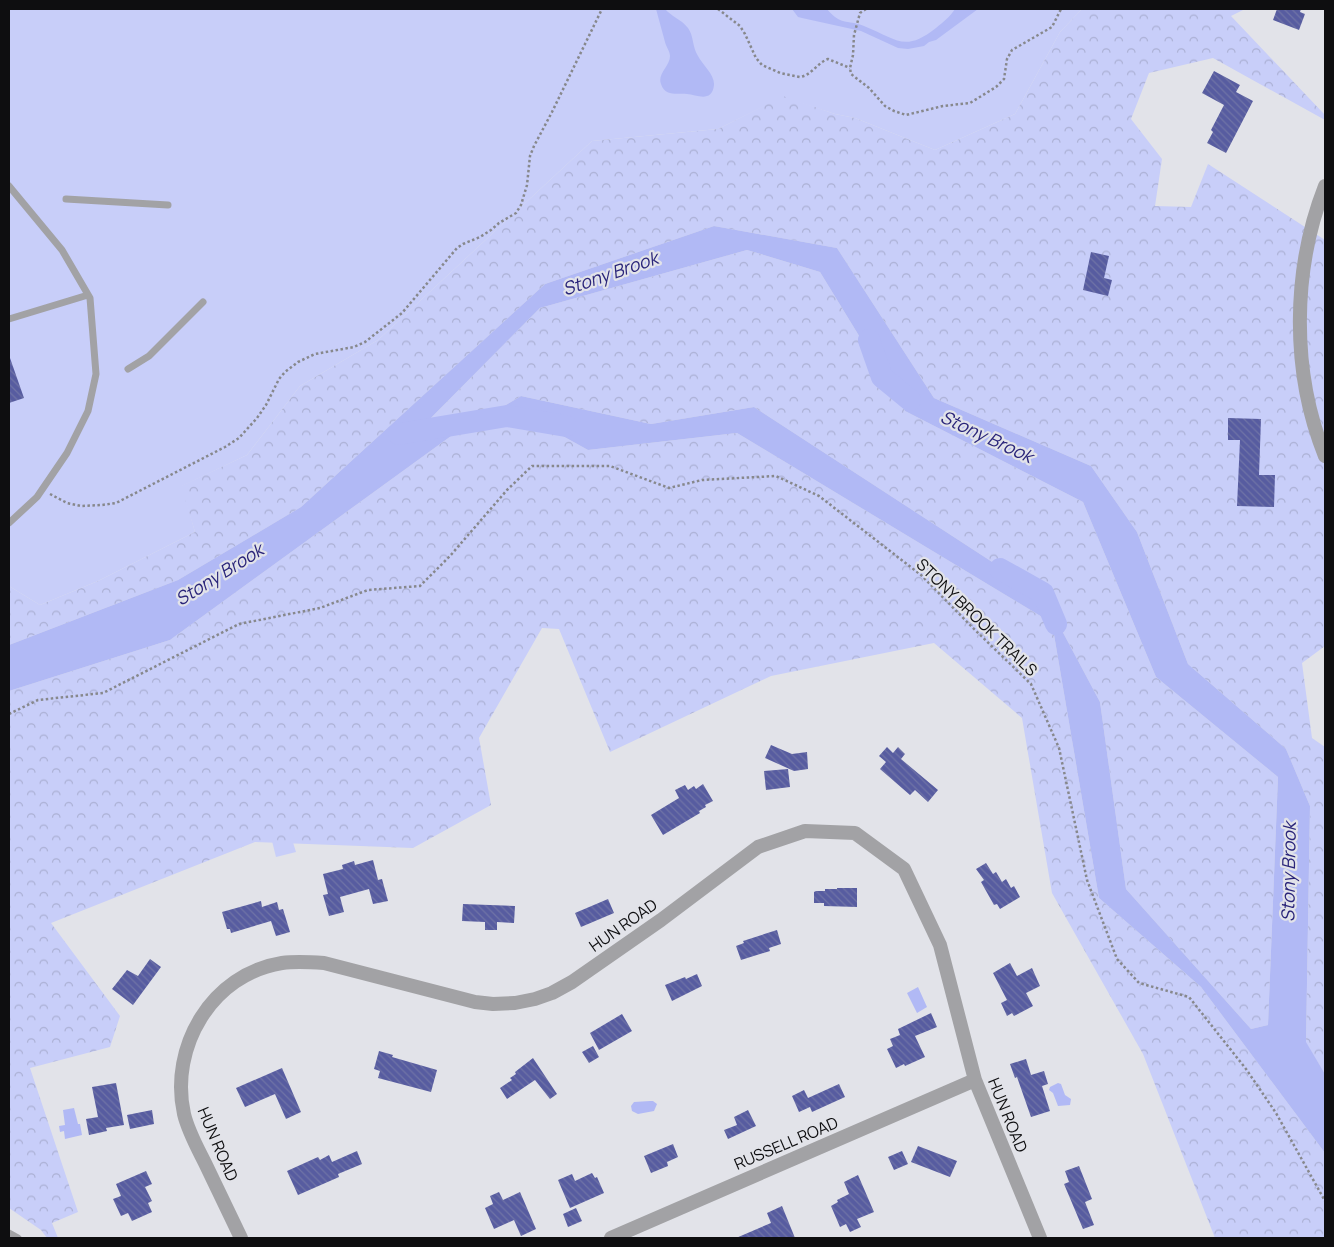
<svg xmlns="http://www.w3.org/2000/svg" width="1334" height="1247" font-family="Manrope,sans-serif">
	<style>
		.grass { fill: #c8cef9 }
		.forest { fill: url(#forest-crowns) }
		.water { fill: #b1b9f5; fill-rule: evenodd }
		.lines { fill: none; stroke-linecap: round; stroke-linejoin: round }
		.river { stroke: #b1b9f5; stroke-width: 22 }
		.building { fill: url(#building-back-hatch) }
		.path { stroke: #87888c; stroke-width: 2.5; stroke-dasharray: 2.5 2.5; stroke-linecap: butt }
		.service { stroke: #a2a2a5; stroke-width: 7 }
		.minor { stroke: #a2a2a5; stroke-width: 14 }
		.labels { text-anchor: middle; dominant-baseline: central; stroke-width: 4.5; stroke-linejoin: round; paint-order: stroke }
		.street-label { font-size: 16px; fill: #0e0e10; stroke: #e2e3e9 }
		.water-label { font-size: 18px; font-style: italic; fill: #2a257a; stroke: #e2e3e9 }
	</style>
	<defs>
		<pattern id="forest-crowns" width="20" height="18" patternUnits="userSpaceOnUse" patternTransform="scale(1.25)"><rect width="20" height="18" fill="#c8cef9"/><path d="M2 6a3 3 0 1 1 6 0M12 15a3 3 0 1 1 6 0" fill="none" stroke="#abb0d4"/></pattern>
		<pattern id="building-back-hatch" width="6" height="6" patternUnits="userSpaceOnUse" patternTransform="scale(1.25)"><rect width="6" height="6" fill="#575ca0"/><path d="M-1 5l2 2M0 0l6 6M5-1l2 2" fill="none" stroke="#6f73a6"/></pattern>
	</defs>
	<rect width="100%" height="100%" fill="#e2e3e9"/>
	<path class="grass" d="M9 9H1082L1060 32 1015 114 935 150 855 118 835 114 783 97 718 129 592 141 378 340 300 386 247 455 182 486 195 532 98 581 40 605 9 586Z
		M291 836 296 852 276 857 272 841Z"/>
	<path class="forest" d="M1082 9H1245L1231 16 1325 115V120L1213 58 1149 73 1131 119 1162 159 1155 206 1191 207 1208 164 1325 240V646L1302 663 1312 738 1325 747V1074L1306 1043 1310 806 1286 749 1188 664 1137 532 1091 466 934 398 837 248 714 226 545 284 301 507 178 580 9 645V586L40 605 98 581 195 532 181 486 247 455 300 386 378 340 592 141 718 129 783 96 835 114 855 118 935 150 1015 114 1060 32Z
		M747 250 820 272 905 411 1083 502 1156 677 1278 777 1268 1025 1251 1029 1126 889 1100 702 1043 595 754 407 651 424 521 396 486 417 415 434 540 308Z
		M521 413 588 450 737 433 1052 623 1099 898 1201 987 1325 1153V1238H1215L1143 1054 1052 893 1022 718 934 643 771 676 610 752 559 629 542 628 479 738 491 805 413 848 255 842 51 923 120 1016 110 1047 30 1068 78 1212 52 1223 58 1238H47L41 1230 9 1208V691L170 640 458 431Z"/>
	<path class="water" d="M656 9H665C672 17 681 19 688 28 694 36 692 47 698 56 702 64 715 75 714 85 712 103 697 95 687 94 677 93 665 97 661 84 657 74 670 66 670 56 670 51 666 47 665 42 662 31 659 20 656 9Z
		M792 9H827C841 26 846 19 864 26 897 39 904 53 936 28 943 22 950 17 955 9H978L936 40 929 42 924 46 908 49 898 48 861 31 802 18 798 17Z
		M714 226 837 248 934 398 1091 466 1137 532 1188 664 1286 749 1310 806 1306 1042 1325 1074V1153L1201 987 1099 898 1052 623 737 433 588 450 521 413 458 431 170 640 9 691V645L178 580 301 507 545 284ZM747 250 820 272 905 411 1083 502 1156 677 1278 777 1268 1025 1251 1029 1126 889 1100 702 1043 595 754 407 651 424 521 396 486 417 416 433 540 308Z
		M918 987 927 1007 917 1013 907 993Z
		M1058 1083 1061 1084 1065 1095 1071 1099 1070 1105 1058 1106 1053 1093 1049 1090 1050 1087Z
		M650 1101H653L657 1104 654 1111 638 1114 632 1111 631 1106 634 1102Z
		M74 1108 78 1124H80L82 1135 65 1139 64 1131 60 1132 59 1126 65 1125 63 1110Z"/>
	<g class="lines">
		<path class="river" d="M869 340 882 377 910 400
			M399 434 507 416 566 426
			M1000 569 1043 593 1056 624"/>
	</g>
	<path class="building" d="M1277 9H1301L1300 12 1305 14 1299 30 1273 20Z
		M1214 71 1240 85 1236 92 1253 101 1226 153 1207 143 1213 132 1211 130 1224 105 1202 93Z
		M1091 252 1109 256 1104 278 1112 280 1108 296 1083 290Z
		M9 358H10L24 398 9 403Z
		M1228 418 1261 419 1259 475H1275L1274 507 1237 506 1240 440H1228Z
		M771 745 792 754 807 752 808 769 794 771 765 758Z
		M887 747 893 753 898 747 905 754 901 759 938 790 928 802 915 790 910 795 880 769 886 762 879 756Z
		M788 769 790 787 766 790 764 771Z
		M703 784 713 801 705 805 706 807 699 811 700 813 663 835 651 815 679 798 675 790 685 785 688 790 694 786 696 789Z
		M373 860 378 880 382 879 388 901 373 904 369 889 340 897 344 912 329 916 323 895 328 894 323 874 343 869 342 865 354 861 355 865Z
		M986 863 993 874 996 872 1002 882 1006 879 1011 888 1014 886 1020 897 1000 909 997 904 994 905 981 882 984 880 976 869Z
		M837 888H857V907L824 906V903H814V892L816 891H825V889H837Z
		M608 899 614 913 581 927 575 913Z
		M261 901 262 907 277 902 279 910 283 909 290 932 276 936 271 921 231 933 230 929H227L222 912Z
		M463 904 515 906 514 923 497 922V930H485V922L462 921Z
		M777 930 781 944 769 948 770 951 741 960 736 946 744 943 743 941Z
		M150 959 161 967 133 1005 112 989 127 970 138 976Z
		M1010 963 1017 976 1032 968 1040 986 1026 993 1033 1006 1014 1016 1012 1013 1007 1016 1001 1003 1007 1000 993 973Z
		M697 974 702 986 672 1001 665 985 685 977 686 979Z
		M931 1013 937 1027 915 1036 925 1057 905 1066 904 1064 896 1068 887 1049 893 1046 890 1039 900 1035 898 1029Z
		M622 1014 632 1031 599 1050 590 1033Z
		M593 1046 599 1057 589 1063 582 1052Z
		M379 1051 393 1055 392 1057 437 1070 431 1092 378 1078 380 1071 374 1069Z
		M533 1058 557 1094 550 1099 535 1080 507 1099 500 1088 512 1080 510 1078 516 1074 515 1072Z
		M1026 1059 1031 1075 1044 1071 1048 1084 1042 1086 1050 1111 1031 1117 1017 1077 1015 1078 1010 1064Z
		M282 1068 301 1112 286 1119 275 1094 245 1107 236 1088Z
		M116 1083 124 1125 106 1128 107 1131 89 1135 86 1119 98 1117 92 1087Z
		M839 1084 845 1097 812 1112 810 1107 799 1112 792 1096 804 1090 808 1098Z
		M152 1110 154 1124 130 1129 127 1115Z
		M748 1110 756 1126 728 1139 724 1130 737 1125 734 1117Z
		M673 1144 678 1157 667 1162 668 1166 651 1173 644 1156Z
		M918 1146 957 1161 950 1177 911 1162Z
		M357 1151 362 1164 338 1174 339 1177 298 1195 287 1171 318 1157 320 1160 329 1155 332 1162Z
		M902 1151 908 1164 894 1170 888 1157Z
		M1079 1166 1092 1199 1085 1202 1094 1225 1083 1229 1064 1184 1069 1182 1065 1171Z
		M146 1171 152 1184 145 1187 152 1201 148 1203 152 1212 132 1221 128 1213 121 1216 113 1199 121 1196 116 1184Z
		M592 1173 595 1178 597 1177 604 1193 570 1208 558 1180 572 1174 575 1181Z
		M858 1175 874 1212 857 1219 861 1227 850 1232 846 1224 840 1227 831 1206 838 1202 837 1200 849 1194 844 1182Z
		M499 1192 503 1200 520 1192 536 1229 521 1236 514 1220 494 1229 485 1208 493 1204 490 1196Z
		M782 1206 795 1238H736L771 1223 767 1213Z
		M576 1208 582 1221 568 1227 563 1214Z"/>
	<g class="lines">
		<path class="path" d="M718 9 740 26 745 34 756 58 762 65 780 73 800 77C812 75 817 63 828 59L850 68
			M866 9 860 13 854 35 853 55 850 68 851 74 869 88 885 106 894 111 906 115 943 106 970 103 996 87 1004 79 1007 59 1012 50 1052 27 1061 9
			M50 494 67 503 81 506 102 505 116 503 225 447 239 438 257 418 266 405 279 379 285 372 298 362 315 354 354 347 365 342 402 313 457 248 463 244 480 237 491 230 499 223 516 213 521 205 527 185 530 156 534 146 552 112 602 9
			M9 714 38 700 103 693 239 624 320 608 368 590 420 586 450 556 507 490 532 466H610L669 488 702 480 776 476 819 496 921 575 976 631 1031 684 1059 748 1087 880 1117 959 1139 983 1189 997 1246 1069 1276 1113 1325 1201"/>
		<path class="service" d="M9 186 62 250 90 298 96 374 88 411 67 453 37 497 9 523
			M66 199 168 205
			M9 319 88 295
			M128 369 149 356 203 302
			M9 1233 18 1238"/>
		<path class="minor" d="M1325 186C1292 270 1291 372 1325 456
			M241 1238C229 1213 217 1188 205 1163 197 1147 188 1131 184 1114 169 1047 212 974 282 963 296 961 310 962 324 963L475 1002 493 1004 515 1003 535 999 552 993 572 982 661 920 758 847 805 831 855 833 904 869 940 945 975 1080 1040 1238
			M611 1238 975 1080"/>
	</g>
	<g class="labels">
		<g class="street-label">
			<text transform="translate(977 617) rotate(44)">STONY BROOK TRAILS</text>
			<text transform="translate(623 925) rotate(-35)">HUN ROAD</text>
			<text transform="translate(1008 1115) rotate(68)">HUN ROAD</text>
			<text transform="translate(786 1143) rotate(-23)">RUSSELL ROAD</text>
			<text transform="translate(218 1144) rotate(67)">HUN ROAD</text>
		</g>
		<g class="water-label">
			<text transform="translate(610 273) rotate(-19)">Stony Brook</text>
			<text transform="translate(987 436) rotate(25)">Stony Brook</text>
			<text transform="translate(219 574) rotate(-32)">Stony Brook</text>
			<text transform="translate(1288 872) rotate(-89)">Stony Brook</text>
		</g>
	</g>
	<rect width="1334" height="1247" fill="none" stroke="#0e0e10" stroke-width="20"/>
</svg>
